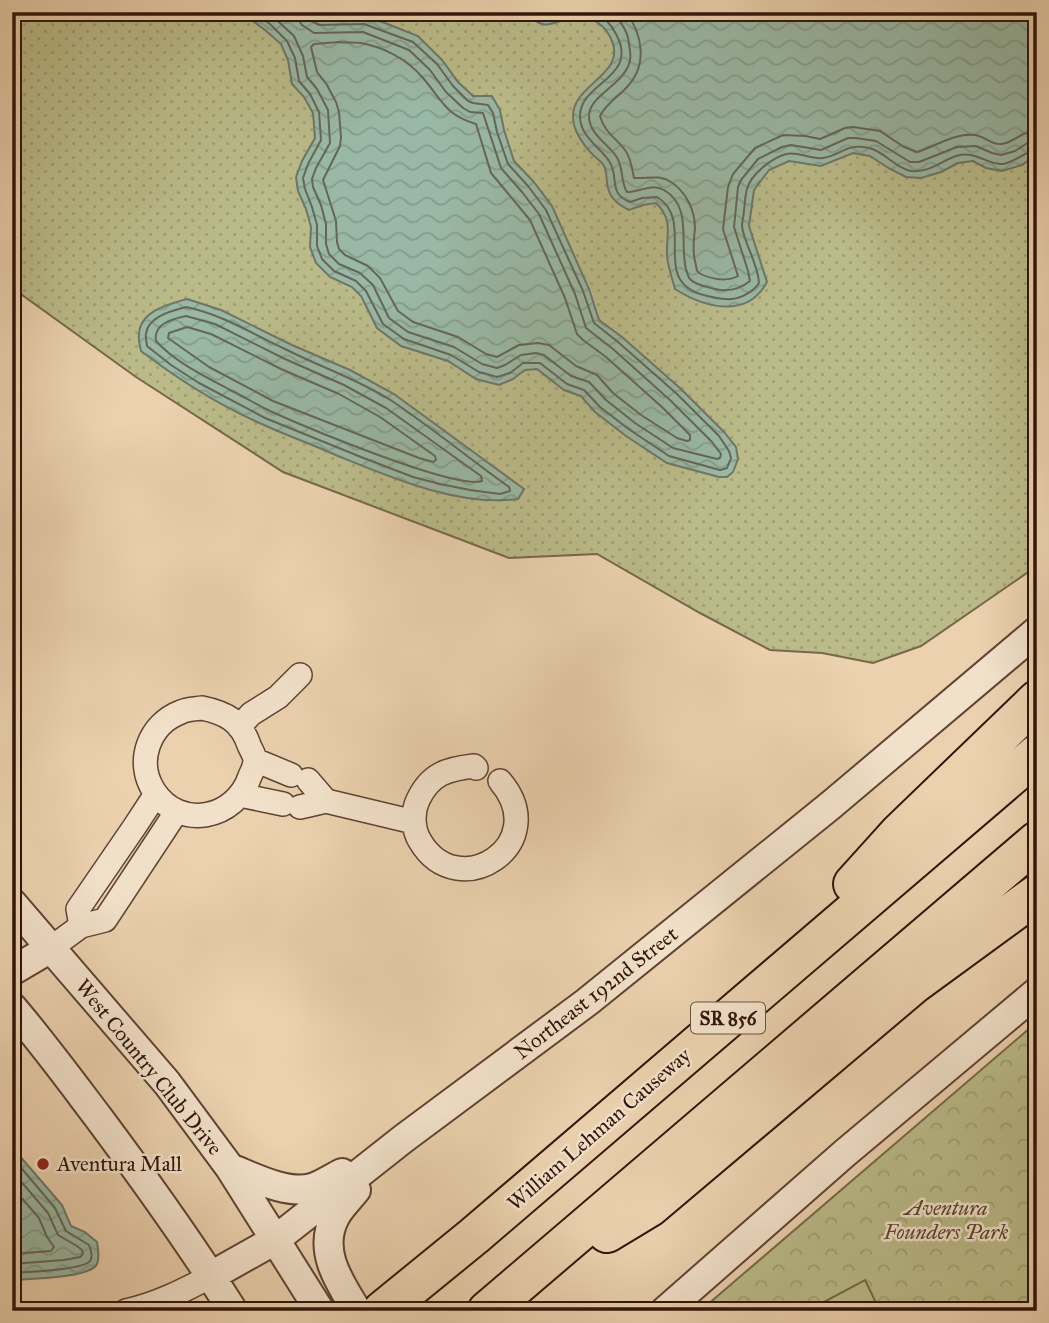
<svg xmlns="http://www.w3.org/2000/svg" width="1049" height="1323" font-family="'IM FELL Great Primer',serif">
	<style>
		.grass { fill: url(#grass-dots); stroke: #766849; stroke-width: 2 }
		.park { fill: url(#park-crowns); stroke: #766849; stroke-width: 2 }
		.garden { fill: #babb89; stroke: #766849; stroke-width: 2 }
		.water { fill: url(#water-waves); stroke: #6f7667; stroke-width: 2 }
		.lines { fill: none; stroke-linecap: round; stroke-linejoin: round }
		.shore { stroke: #656657; stroke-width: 2 }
		.minor-casing { stroke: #604332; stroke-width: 26 }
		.tertiary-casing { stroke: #604332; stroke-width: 32 }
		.motorway-casing { stroke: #311409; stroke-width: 42 }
		.minor { stroke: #f2e1ca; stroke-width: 23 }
		.tertiary { stroke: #f2e1ca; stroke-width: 28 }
		.motorway { stroke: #ebd1ae; stroke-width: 38 }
		.poi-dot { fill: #8f2418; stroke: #f2e1ca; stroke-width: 2.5 }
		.labels { text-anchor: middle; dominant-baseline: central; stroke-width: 5; stroke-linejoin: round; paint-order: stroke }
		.shield { fill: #f2e1ca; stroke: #6b5243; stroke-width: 2 }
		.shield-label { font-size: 19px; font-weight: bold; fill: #311409 }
		.street-label { font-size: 21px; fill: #311409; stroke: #f2e1ca }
		.poi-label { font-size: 21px; fill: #311409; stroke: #f2e1ca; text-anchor: start }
		.park-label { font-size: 21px; font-style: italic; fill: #5a462f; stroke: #f2e1ca }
	</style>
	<defs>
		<pattern id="grass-dots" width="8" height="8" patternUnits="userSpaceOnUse" patternTransform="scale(1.75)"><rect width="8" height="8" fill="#babb89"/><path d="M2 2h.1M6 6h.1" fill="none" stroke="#a0a075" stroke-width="1.8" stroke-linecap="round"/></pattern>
		<pattern id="park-crowns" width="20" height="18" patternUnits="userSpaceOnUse" patternTransform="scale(1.75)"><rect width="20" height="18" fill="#babb89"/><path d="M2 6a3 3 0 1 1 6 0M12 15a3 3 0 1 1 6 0" fill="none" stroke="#a0a075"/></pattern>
		<pattern id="water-waves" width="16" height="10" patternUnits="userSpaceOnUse" patternTransform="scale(1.75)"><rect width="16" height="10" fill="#99b8a5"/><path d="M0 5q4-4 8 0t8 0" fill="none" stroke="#849d8d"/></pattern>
	</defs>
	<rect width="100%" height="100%" fill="#ebd1ae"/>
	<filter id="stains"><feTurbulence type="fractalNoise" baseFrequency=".00286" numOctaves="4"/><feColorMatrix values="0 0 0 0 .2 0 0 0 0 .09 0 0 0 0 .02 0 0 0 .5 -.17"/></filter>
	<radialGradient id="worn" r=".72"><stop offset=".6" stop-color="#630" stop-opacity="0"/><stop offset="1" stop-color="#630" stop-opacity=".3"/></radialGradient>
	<path class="grass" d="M12 12H1037V566L921 646 873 663 822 653 770 650 700 613 597 554 509 558 283 472 136 377 18 292 12 285Z"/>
	<path class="park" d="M1037 1022V1311H700Z"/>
	<path class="garden" d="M865 1280 880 1311H807Z"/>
	<path class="water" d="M240 12H308L319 18 365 17 385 23 418 36 442 60 458 82 473 96H492L500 110 504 130 514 161 533 181 552 206 589 289 599 320 622 337 681 389 724 432 736 447 738 459 733 472 727 477H719L667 463 626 436 595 412 581 396 564 390 537 369 525 370 513 379 499 385 476 379 448 361 401 346 377 328 361 296 352 287 330 277 316 263 310 247 311 227 306 209 298 191 296 177 302 161 315 138 313 113 304 97 292 84 288 60 281 44 265 30Z
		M527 12H1037V154L1022 165 1002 171 986 168 973 161 958 163 941 172 921 178 906 177 890 169 870 156 853 153 821 166 789 161 769 170 754 190 749 226 767 282C747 319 705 308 675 289 672 278 668 267 667 256 666 233 674 221 656 203L643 205 629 210C617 204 608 197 607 182 606 177 607 171 604 166 602 162 596 158 593 155 584 146 573 131 573 117 572 84 626 75 612 41 606 26 591 14 574 17 554 21 542 34 527 12Z
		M187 299 221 310 292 345 350 370 394 394 524 489 518 499C459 507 392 478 338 456 314 445 288 436 264 425 220 406 179 380 141 351 140 346 138 339 139 334 140 311 169 304 187 299Z
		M12 1147 62 1205 71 1226 85 1232 97 1242C98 1248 100 1257 97 1264 91 1278 29 1279 12 1280Z"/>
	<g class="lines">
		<path class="shore" d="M252 12 270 24 287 41 295 58 299 81 310 94 319 112 321 140 308 164 303 178 305 189 312 207 317 225V246L322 259 334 271 356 281 366 291 383 324 404 339 451 355 479 372 497 377 510 373 523 363H540L567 384 584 390 600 407 630 430 669 456 720 470 727 468 731 458 729 451 719 436 677 394 618 342 594 323 583 291 546 210 528 186 508 164 497 132 493 113 488 105 473 103 468 101 453 86 437 64 413 42 364 24 319 25 308 19 307 12
			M268 12 294 36 303 56 307 77 317 89 328 110 330 143 316 168 312 179 313 187 321 205 326 224V244L329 254 339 264 360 273 373 285 389 318 408 332 454 347 482 364 497 368 505 365 521 355 536 353 544 355 571 376 589 382 606 400 635 423 673 448 717 459 720 458 721 454 712 442 671 401 613 349 586 328 575 294 539 214 522 192 501 168 483 113 470 112 463 108 446 92 430 70 409 50 363 32 314 33 302 25 298 19V12
			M593 12C604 16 611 24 616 34 640 78 580 82 580 116 580 137 600 147 609 161 620 177 607 193 630 202L642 198 657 197C696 221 651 278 700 294 710 297 721 300 732 299 742 298 754 291 759 283 758 263 744 244 742 226 742 221 744 215 744 210 745 204 745 195 747 189 751 174 772 158 786 154 798 151 811 160 823 158 843 155 844 143 869 148 884 151 895 168 911 171 929 173 941 161 956 156 977 150 986 165 1003 164 1016 162 1025 151 1037 150
			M610 12C620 20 628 31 629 44 630 49 631 55 630 60 626 84 589 95 589 116 589 134 607 143 616 156 624 167 620 181 627 192 639 192 652 183 664 190 693 207 679 243 686 269 687 272 688 277 690 279 695 285 707 287 715 289 728 292 739 290 750 281L748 271 734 227 738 187 741 180 758 159 782 147 791 145 821 150 848 138H856L876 141 910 162H919L957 147 976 146 992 153 1001 155 1015 151 1029 142 1037 141
			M626 12C643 35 648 66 626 88 617 98 606 104 600 116 604 132 616 138 625 150 631 158 632 169 634 178 647 179 659 174 671 182 686 192 695 210 695 228 694 239 692 250 695 261 695 261 697 271 697 271 701 276 712 278 717 279 725 280 731 280 738 276L723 229 728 187 733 174 755 148 783 135 805 136 820 139 845 128 853 127 880 131 904 147 917 152C937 146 953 133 975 135 984 136 992 145 1001 144 1014 143 1021 131 1037 130
			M339 42C346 43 354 42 361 43 384 47 408 60 423 78 442 100 445 115 476 124L491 173 530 220 565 298 577 334 583 340 606 357 663 408 690 435V440L687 441 677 438 641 415 613 393 597 375 576 366 549 345 538 343 519 345 497 357 486 354 458 337 413 322 398 311 380 278 368 266 345 255 339 249 337 242 336 221 323 180 340 146 341 137 339 112 336 102 327 85 317 72 311 47 314 44Z
			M186 307C221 314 253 334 285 349 320 367 358 379 392 401 432 428 470 459 509 487L510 491 500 494 470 490 440 484 413 477 361 457 265 418 199 383 171 365 147 346C147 342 145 338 146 334 148 316 172 311 186 307Z
			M186 316 215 324 285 359 344 385 386 408 481 476 482 481C455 490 303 426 270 411 257 405 245 397 232 391 206 377 176 363 156 341 153 324 172 319 186 316Z
			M187 327 211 334 281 369 339 394 380 417 435 456 436 460 433 462 419 458 273 401 209 367 168 338 169 333Z
			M12 1157 55 1208 66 1231 89 1245C91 1250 93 1257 90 1261 84 1270 25 1272 12 1273
			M12 1171 48 1213 58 1235 77 1246 82 1250 83 1254 80 1257 64 1260 12 1264
			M12 1187 39 1218 47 1237 54 1247 51 1251 12 1254"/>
		<g class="minor-casing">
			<path id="minor" d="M202 708C226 713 241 721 249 745 251 750 255 756 255 760 255 765 252 772 250 776 236 819 180 831 154 791 135 762 149 724 181 712 187 709 195 709 202 708Z
				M239 727 251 714 278 697 300 675
				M255 760 291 775
				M476 768 474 766C447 769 430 774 418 800 412 812 413 830 420 841 458 906 554 844 500 781
				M308 780 326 801
				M240 795 283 804
				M300 807 326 801 414 822
				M81 926 78 909 135 826 156 794
				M51 948 81 926 105 920 177 811
				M126 1311C157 1304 183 1291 211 1276"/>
		</g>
		<g class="tertiary-casing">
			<path id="tertiary" d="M12 903 167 1083 230 1168 320 1311
				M12 971 51 948
				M12 1007C42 1042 70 1080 98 1117 145 1180 191 1244 233 1311
				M230 1168C253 1177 287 1195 312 1188 322 1185 332 1178 342 1173
				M356 1190C349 1199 340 1207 335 1217 317 1251 340 1283 357 1311
				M211 1276 275 1240 403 1139 587 1002 831 805 1037 631
				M665 1311 845 1153 1037 992"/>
		</g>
		<g class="motorway-casing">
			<path id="motorway" d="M853 884 899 833 1037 700
				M607 1233 650 1207 914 984 1037 894
				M382 1311 474 1236 1037 754
				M487 1311 1037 841"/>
		</g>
		<use href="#minor" class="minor"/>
		<use href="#tertiary" class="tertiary"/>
		<use href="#motorway" class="motorway"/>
	</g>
	<circle class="poi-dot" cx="43" cy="1164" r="7"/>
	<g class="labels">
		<rect class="shield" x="691" y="1002.5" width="74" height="31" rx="5"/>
		<g class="shield-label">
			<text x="728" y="1018">SR 856</text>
		</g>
		<g class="street-label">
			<text transform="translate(596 993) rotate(-38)">Northeast 192nd Street</text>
			<text transform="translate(149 1067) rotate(51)">West Country Club Drive</text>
			<text transform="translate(599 1129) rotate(-41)">William Lehman Causeway</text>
		</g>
		<g class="poi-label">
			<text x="57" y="1164">Aventura Mall</text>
		</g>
		<g class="park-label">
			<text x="946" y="1208">Aventura<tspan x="946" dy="24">Founders Park</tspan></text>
		</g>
	</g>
	<rect width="1049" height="1323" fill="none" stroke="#ebd1ae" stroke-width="42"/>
	<rect x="14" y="14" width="1021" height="1295" fill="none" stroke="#311409" stroke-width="3.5"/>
	<rect x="21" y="21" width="1007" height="1281" fill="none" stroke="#311409" stroke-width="2"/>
	<rect width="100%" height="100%" filter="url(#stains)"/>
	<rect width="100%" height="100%" fill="url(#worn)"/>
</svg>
